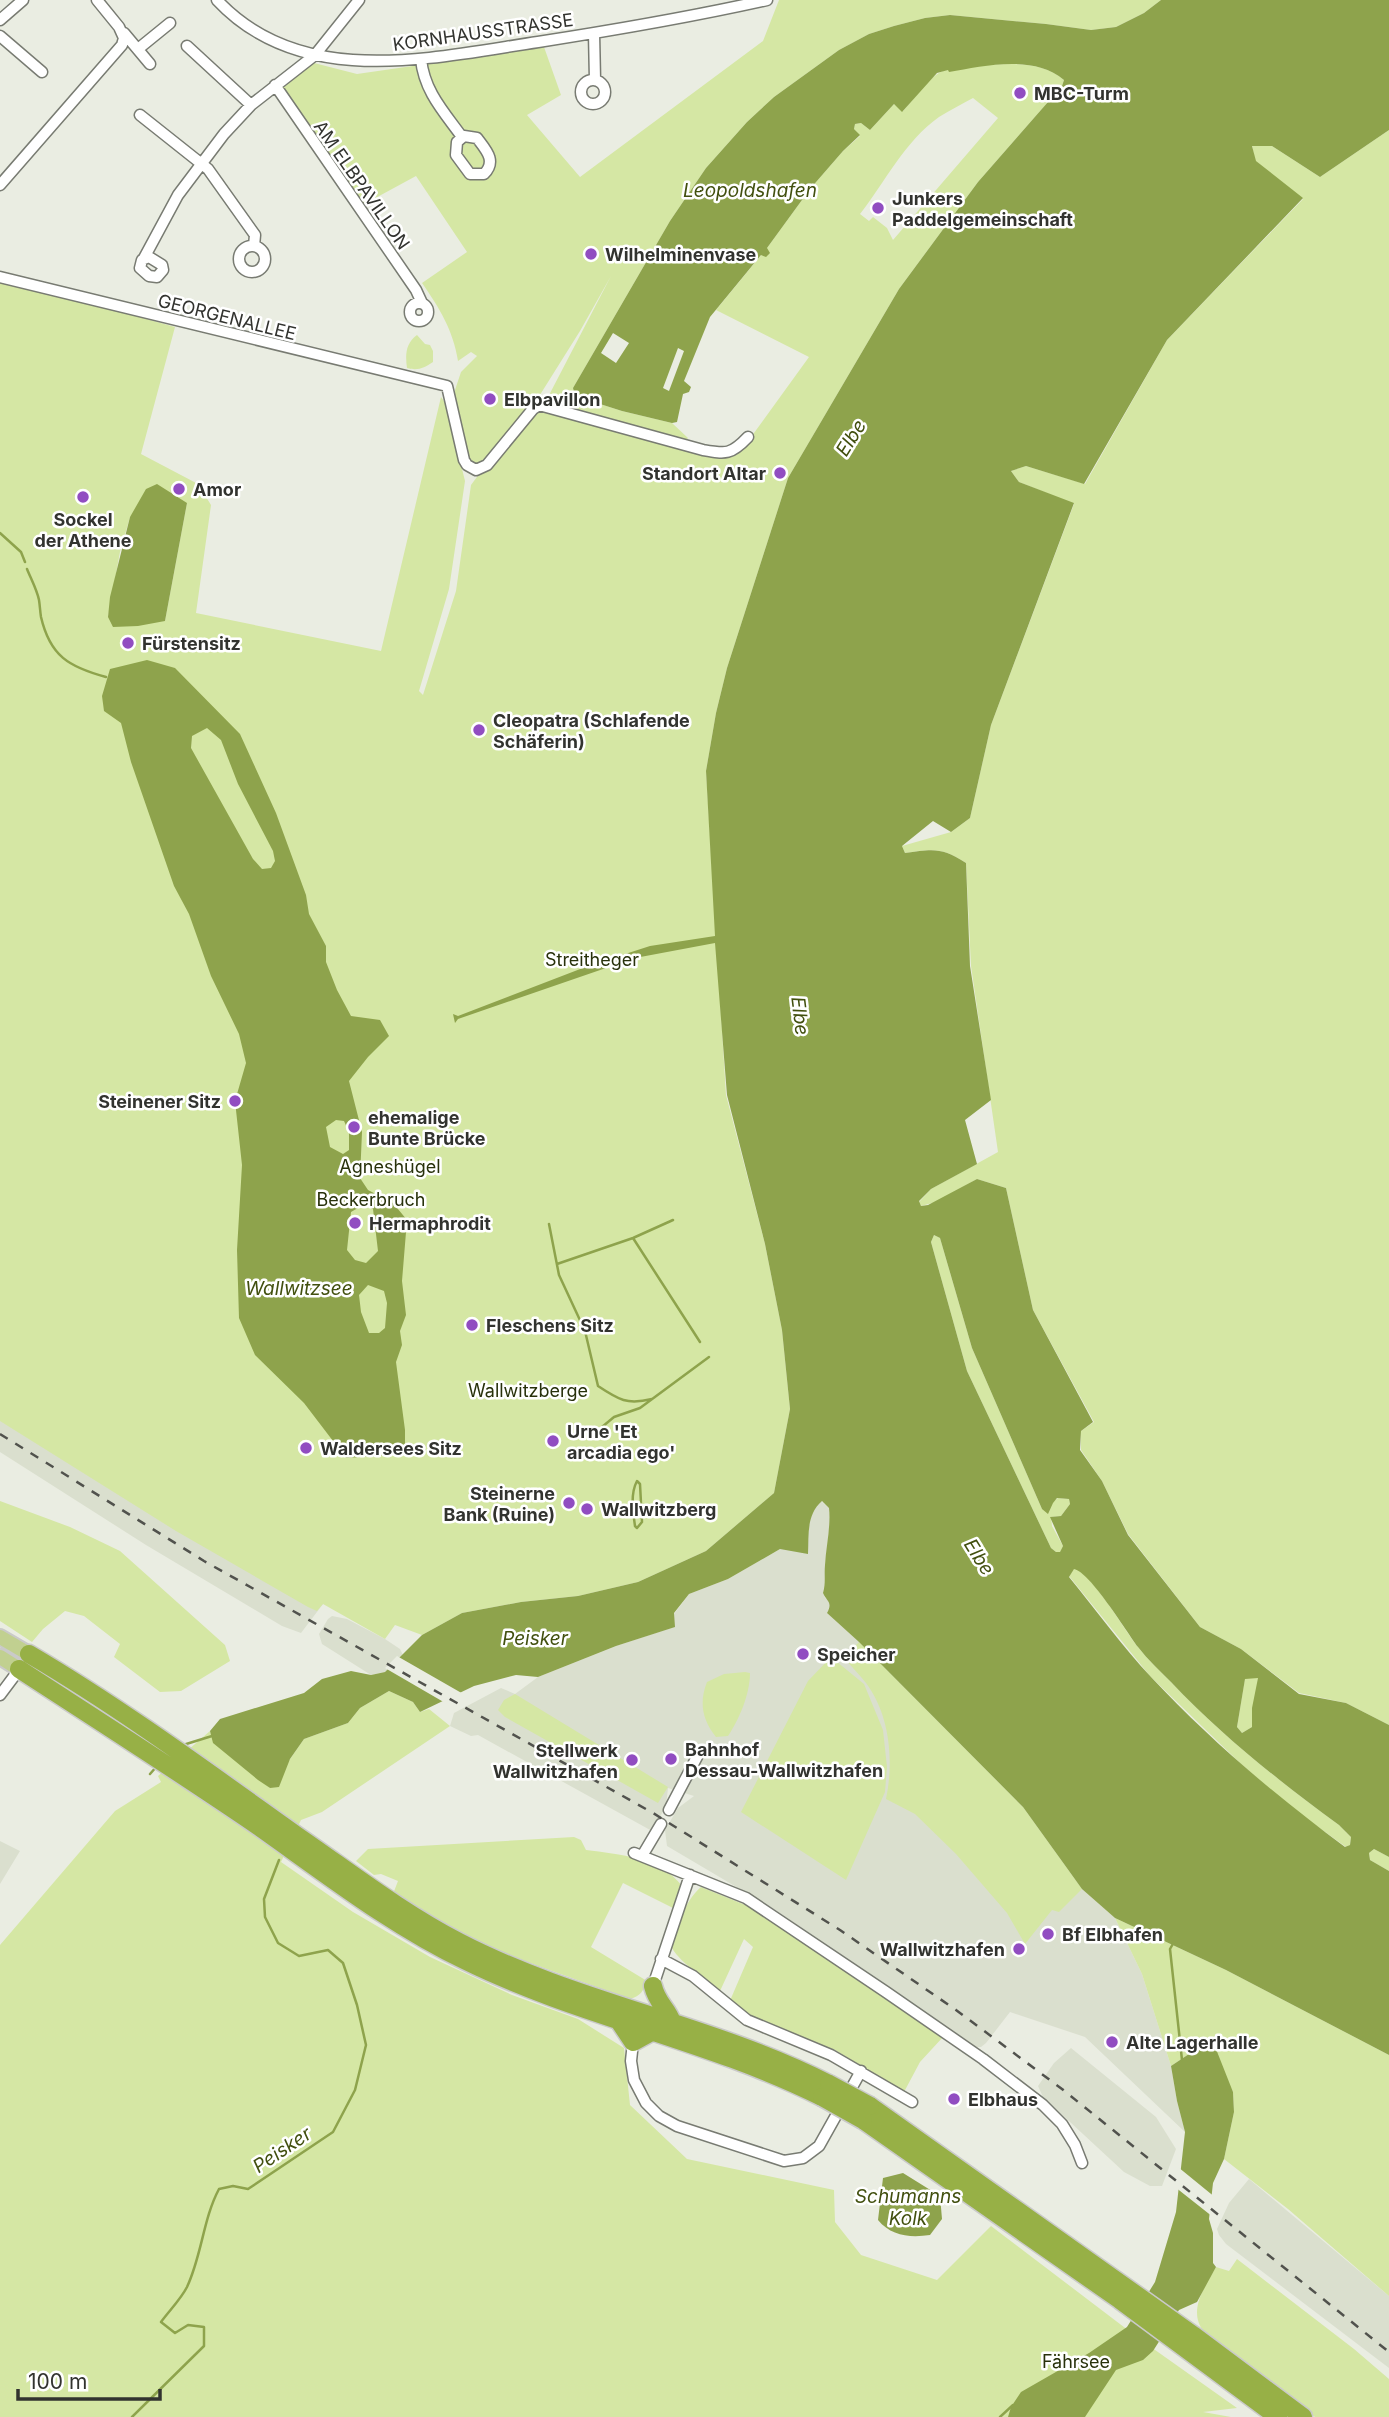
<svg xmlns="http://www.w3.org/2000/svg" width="1389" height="2417" font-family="Inter,sans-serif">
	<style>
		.built { fill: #dadfce }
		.green { fill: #d5e7a4; fill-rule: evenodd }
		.water { fill: #8ea34c; fill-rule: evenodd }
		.pier { fill: #eaede2 }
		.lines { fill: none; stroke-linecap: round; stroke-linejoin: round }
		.stream { stroke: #8ea34c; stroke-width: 2.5 }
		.street-casing { stroke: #787b72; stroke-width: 13 }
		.primary-casing { stroke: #cacac9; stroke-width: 18 }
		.highway-casing { stroke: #cacac9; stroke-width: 21 }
		.street { stroke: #fff; stroke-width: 10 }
		.primary { stroke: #c1d090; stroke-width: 14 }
		.highway { stroke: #97b046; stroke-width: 18 }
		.rail { stroke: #51524d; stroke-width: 2.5; stroke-dasharray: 9 9; stroke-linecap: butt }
		.highway-bridge-casing { stroke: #cacac9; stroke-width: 21; stroke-linecap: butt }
		.highway-bridge { stroke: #97b046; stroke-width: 18 }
		.poi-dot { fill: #914dc1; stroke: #fff; stroke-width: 2.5 }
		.labels { text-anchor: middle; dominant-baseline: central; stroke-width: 5; stroke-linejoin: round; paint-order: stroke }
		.street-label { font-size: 18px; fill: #32332f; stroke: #fff }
		.poi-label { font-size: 18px; font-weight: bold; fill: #32332f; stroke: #fff; text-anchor: start }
		.park-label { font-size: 18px; fill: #28310b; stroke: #fff }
		.water-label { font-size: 19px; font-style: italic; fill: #42500f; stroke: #fff }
	</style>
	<rect width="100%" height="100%" fill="#eaede2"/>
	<path class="built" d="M0 1405 323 1604 301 1633 282 1626 146 1545 0 1452Z
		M821 1501 829 1508 830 1521 825 1567 826 1585 823 1593 825 1598 830 1600 831 1606 827 1613 859 1642 1087 1893 1115 1918 1142 1974 1171 2066 1177 2101 1185 2132 1085 2037 1010 2012 986 2043 981 2047H976L777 1911 667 1846 665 1830 678 1808 694 1796 668 1788 666 1806 652 1831 478 1735 471 1736 450 1726 454 1713 501 1688 515 1694 538 1677 616 1646 674 1627V1614L689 1594 728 1579 780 1549 809 1521 815 1507Z
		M332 1616 347 1619 385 1639 400 1649 403 1655 385 1672 371 1675 322 1644 319 1634 328 1619Z
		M0 1841 20 1851 0 1884Z
		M1071 2048 1156 2117 1176 2149 1162 2186H1150L1124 2172 1043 2097 1038 2086 1054 2063Z
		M1249 2179 1389 2296V2368L1226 2244 1219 2235 1217 2229 1229 2203Z"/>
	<path class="green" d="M779 0H1161L1144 13 1116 27 1091 30 1046 24 950 15 925 18 894 26 869 34 839 50 774 97 747 122 706 168 670 221 573 388 575 396 622 411 672 423 688 438 681 446 709 455 746 444 809 357 716 310 767 248 810 189 843 151 860 136 854 129 855 124 861 123 870 130 894 104 903 111C913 100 923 84 936 75 944 68 958 68 968 67 998 64 1039 58 1064 80L1062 86 978 182 899 289 788 478 727 668 716 713 706 771 726 1095 765 1244 782 1330 790 1409 774 1493 706 1551 638 1582 578 1596 521 1602 462 1613 422 1635 395 1625 385 1639 323 1604 317 1611 308 1607 176 1531 0 1421V282L79 300 175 327 141 454 198 484 211 505 196 613 381 651 441 397 446 404 465 481 449 589 419 691 423 695 456 591 471 485 488 462 472 464 467 459 454 393 461 372 477 356 471 352 458 361C453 330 440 309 422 283L467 252 416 176 357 208 276 92 314 63 357 74 544 47 561 95 527 115 580 177 763 41ZM973 98 998 118 893 240 887 228 873 217 869 221 860 214C885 182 905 141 939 117 950 110 962 104 973 98ZM611 276 547 399 533 406 580 331ZM187 503 165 621 108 617 120 552 130 517Z
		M1389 130V1725L1346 1703 1299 1693 1241 1649 1200 1627 1128 1534 1102 1481 1081 1450V1431L1094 1422 1033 1310 1006 1188 977 1179 936 1202 921 1206 919 1202 931 1189 998 1152 971 966 966 863C942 847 933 849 905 853L902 846 951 832 970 818 991 725 1074 504 1019 482 1011 471 1026 466 1085 484 1167 340 1303 199 1255 161 1252 145 1272 146 1320 177Z
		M417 335 425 344 430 345 433 351V362C424 368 418 371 407 368 405 354 406 343 417 335Z
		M934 1235 940 1238 972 1348 1042 1509 1058 1498 1069 1499 1070 1504 1061 1516 1051 1517 1052 1526 1063 1546 1060 1553 1056 1552 1051 1548 967 1371 931 1242Z
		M0 1501 70 1527 120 1551 225 1645 230 1661 181 1691 160 1692 114 1657 120 1644 84 1616 65 1611 43 1629 32 1642 0 1621Z
		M1074 1568C1091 1572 1125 1631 1138 1647 1148 1660 1160 1671 1171 1682 1222 1736 1279 1781 1339 1825L1351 1837 1350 1845 1346 1847 1293 1809 1240 1763 1150 1676 1069 1576Z
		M859 1642 1023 1807 1082 1889 1059 1912 1052 1910 1025 1944 1007 1913 956 1854 915 1814 886 1799C894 1761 890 1715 866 1683 859 1674 851 1666 844 1658Z
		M831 1657 864 1684 883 1730 887 1767 885 1792 846 1880 741 1812 808 1681Z
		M745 1672 750 1673C750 1694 739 1720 728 1736L716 1737C702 1720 699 1702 707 1682L724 1674Z
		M1245 1678H1258C1258 1694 1252 1709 1252 1727L1242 1733 1237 1727Z
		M389 1691 413 1702 420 1712 429 1709 450 1726 322 1812 301 1820 281 1862 353 1912 430 1957 512 1995 578 2019 624 2048 630 2105 687 2159 834 2190 835 2222 861 2255 937 2280 991 2226 1141 2340 1237 2408 1203 2412 1231 2417H0V1945L115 1811 161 1782 158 1776 210 1731 214 1743 270 1788 304 1739 348 1723 360 1708Z
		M515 1694 668 1787 658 1803 505 1717 498 1710 504 1700Z
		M574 1837 581 1840 586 1850C619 1854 661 1858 682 1886L673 1908 623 1883 591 1947 647 1981C643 1991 641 1996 630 1999L505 1954 464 1935 393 1894 398 1881 381 1874 374 1875 356 1861 368 1849Z
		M1374 1849 1389 1857V1871L1370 1860 1369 1853Z
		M701 1887 760 1911 943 2037 920 2062 904 2092 835 2050 748 2016 729 2003 753 1947 744 1939 720 1991C705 1977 682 1965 672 1948 679 1925 683 1903 701 1887Z
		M1115 1918 1226 1970 1389 2055V2296L1288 2209 1224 2159 1234 2112 1233 2092 1209 2046 1195 2050 1171 2066 1142 1974Z
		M1237 2259 1354 2349 1389 2379V2417H1315L1204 2332C1187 2311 1205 2286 1216 2267L1229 2271Z"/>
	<path class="water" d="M1161 0H1389V130L1320 177 1272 146H1252L1256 161 1303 198 1167 340 1084 484 1026 466 1011 471 1019 482 1074 503 991 725 970 818 951 832 933 821 902 846 905 853C933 849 942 847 966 863L970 966 991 1100 965 1120 977 1164 931 1189 919 1201 921 1206 928 1205 977 1179 1006 1188 1033 1310 1093 1422 1081 1431 1080 1450 1102 1481 1128 1535 1200 1627 1241 1649 1299 1694 1346 1703 1389 1725V1857L1374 1849 1369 1853 1370 1860 1389 1871V2055L1226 1970 1115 1918 1082 1889 1023 1807 859 1642 827 1613C833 1602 827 1602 823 1593 826 1583 824 1575 825 1565 826 1546 831 1527 829 1508L822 1501C806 1515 809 1535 808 1554L780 1549 728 1579 689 1594 674 1613 675 1627 616 1646 538 1677 516 1675 474 1686 420 1712 413 1702 389 1691 360 1708 348 1723 304 1739 290 1759 279 1787 270 1788 258 1780 213 1743 210 1731 220 1719 304 1693 322 1679 351 1671 371 1675 385 1672 422 1635 462 1613 521 1602 578 1596 638 1582 706 1551 774 1493 790 1409 782 1330 765 1244 727 1095 715 943 635 958 458 1019 455 1023 453 1014 458 1016 588 966 650 946 715 936 706 771 716 713 727 668 788 478 899 289 978 182 1062 86 1064 80C1033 54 984 66 949 72L948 70 937 73 902 112 894 104 870 130 861 123 855 124 854 129 860 135 843 151 810 189 767 248 770 253 766 257 761 255 710 317 684 381 691 387 689 392 683 394 677 422 672 423 622 411 575 396 573 388 670 221 706 168 747 122 774 97 839 50 869 34 894 26 925 18 950 15 1046 24 1091 30 1116 27 1144 13ZM934 1235 940 1238 972 1348 1042 1509 1048 1514 1053 1503 1057 1498 1069 1499 1070 1504 1061 1516 1050 1517 1063 1546 1060 1552H1056L1051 1548 967 1371 931 1242ZM1074 1569C1090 1572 1126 1631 1138 1647 1148 1660 1160 1671 1171 1682 1222 1736 1279 1781 1339 1825L1351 1837 1350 1845 1345 1847C1276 1796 1210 1740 1151 1677 1122 1646 1096 1610 1069 1577ZM1258 1678 1252 1708V1727L1242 1733 1237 1727 1245 1679Z
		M157 484 187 503 165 621 138 626 113 627 108 617 110 597 130 517 146 489Z
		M147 660 175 668 240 734 276 813 306 895 309 914 326 946V962L337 990 351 1016 380 1020 389 1036 368 1057 349 1081 362 1132 360 1178 368 1190 393 1203 407 1220 402 1281 406 1315 400 1331 402 1345 396 1362 405 1430V1454L346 1458 304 1403 255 1355 239 1318 237 1250 242 1165 235 1101 246 1063 239 1034 211 976 189 914 174 886 131 762 121 723 104 711 102 696 110 669ZM207 728 221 740 238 784 273 851 275 861 271 868 262 869 253 859 191 748 192 736ZM336 1120 344 1121 349 1132V1150L343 1154 330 1147 326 1127ZM363 1205 373 1209 378 1251 366 1263 355 1260 347 1250 351 1212ZM368 1285 384 1291 387 1303 385 1328 379 1333H369L361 1312 359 1295Z
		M1209 2046 1216 2049 1233 2092 1234 2112 1224 2159 1213 2183 1209 2219 1213 2233V2263L1216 2267 1197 2302 1179 2310 1153 2351 1143 2360 1116 2370 1085 2417H1008L1011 2407 1021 2392 1089 2353 1127 2327 1155 2282 1176 2212 1185 2132 1177 2101 1171 2066 1195 2050Z
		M903 2173 940 2196 942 2219 930 2235C910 2238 891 2236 878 2220L883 2178Z"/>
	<path class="pier" d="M613 333 629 343 616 363 601 353Z
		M678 348 684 351 669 391 663 388Z
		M397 1656 465 1695 447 1704 385 1668Z
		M1178 2167 1216 2198 1213 2217 1175 2187Z"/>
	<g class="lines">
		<path class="stream" d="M0 533 21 552 25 562
			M27 569C31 579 37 590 39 600 40 606 40 611 41 617 50 656 69 667 106 677
			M549 1224 559 1275 585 1331 598 1386C619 1400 627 1405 652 1399
			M633 1238 700 1342
			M557 1264 633 1238 673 1220
			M602 1427 614 1417 640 1408 709 1357
			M637 1481 640 1484 642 1522 637 1528 635 1526C633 1512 630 1494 637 1481Z
			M183 1745 212 1736
			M150 1774 157 1766
			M1174 1942 1170 1949 1182 2060
			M132 2417 204 2346V2327L188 2325 175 2333 161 2322C169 2311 181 2299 187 2287 202 2255 203 2219 219 2189L233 2186 248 2189 333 2132 355 2090 366 2045 357 2005 343 1963 328 1950 299 1956 278 1943 265 1917 264 1899 279 1860
			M1000 2417 1013 2405"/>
		<g class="street-casing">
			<path id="street" d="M217 0C301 90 431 58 538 42 615 30 691 17 767 0
				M0 20 23 0
				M124 33 150 64
				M594 33 595 80
				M0 36 42 72
				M187 46 251 105
				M138 49 170 23
				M421 59C424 91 444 112 462 137
				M581 92a12 12 0 1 1 24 0a12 12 0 1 1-24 0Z
				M275 85 416 290 422 303
				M140 115 208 169 255 235 254 246
				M464 136 477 138C486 150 497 161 484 174H470L456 155 457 142Z
				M0 185 122 45 124 38 119 27 97 0
				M239 259a13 13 0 1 1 26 0a13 13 0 1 1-26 0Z
				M149 257 162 265 163 270 157 277 149 276 140 268 142 260Z
				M144 258 178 195 224 134 251 105 315 55 359 0
				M0 277 447 386 464 460 467 465 476 470 487 465 533 409 539 405 703 450C726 454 731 455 748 437
				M410 312a9 9 0 1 1 18 0a9 9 0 1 1-18 0Z
				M0 1695 21 1667
				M669 1810 698 1755
				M634 1853 746 1898 886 1992 983 2059 1043 2105 1062 2124 1075 2145 1082 2163
				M642 1856 661 1824
				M661 1959 693 1976 747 2020 831 2055 912 2102
				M653 1986 690 1875
				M633 2042 631 2061 634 2080 646 2103 659 2116 677 2126 784 2161 803 2158 819 2146 861 2071"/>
		</g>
		<g class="primary-casing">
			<path id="primary" d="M0 1637 29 1654
				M0 1657 19 1669"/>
		</g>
		<g class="highway-casing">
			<path id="highway" d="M29 1654C121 1708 209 1773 296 1835 350 1872 401 1912 459 1942 577 2003 711 2024 829 2084
				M19 1669C99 1721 179 1772 258 1826 326 1874 391 1925 466 1961 580 2017 708 2040 822 2097
				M653 1986C657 2003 667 2008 672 2022
				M617 2018 633 2042 653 2031
				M870 2106 1193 2335 1303 2417
				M863 2120 1120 2300 1278 2417"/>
		</g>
		<use href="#street" class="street"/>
		<use href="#primary" class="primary"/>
		<use href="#highway" class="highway"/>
		<path class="rail" d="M0 1434 204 1561 653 1813 840 1930 956 2010 1062 2089 1389 2352"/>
		<g class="highway-bridge-casing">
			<path id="highway-bridge" d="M829 2084 870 2106
				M822 2097 863 2120"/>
		</g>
		<use href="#highway-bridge" class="highway-bridge"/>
	</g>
	<g class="poi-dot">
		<circle cx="1020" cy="93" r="7"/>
		<circle cx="878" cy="208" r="7"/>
		<circle cx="591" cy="254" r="7"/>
		<circle cx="490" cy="399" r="7"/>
		<circle cx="780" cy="473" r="7"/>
		<circle cx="179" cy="489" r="7"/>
		<circle cx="83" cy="497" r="7"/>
		<circle cx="128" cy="643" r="7"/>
		<circle cx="479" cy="730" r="7"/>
		<circle cx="235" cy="1101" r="7"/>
		<circle cx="354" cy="1127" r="7"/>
		<circle cx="355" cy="1223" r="7"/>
		<circle cx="472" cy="1325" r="7"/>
		<circle cx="553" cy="1441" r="7"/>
		<circle cx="306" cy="1448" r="7"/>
		<circle cx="569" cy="1503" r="7"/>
		<circle cx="587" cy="1509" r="7"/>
		<circle cx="803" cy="1654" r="7"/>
		<circle cx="671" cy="1759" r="7"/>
		<circle cx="632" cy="1760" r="7"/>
		<circle cx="1048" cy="1934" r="7"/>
		<circle cx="1019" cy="1949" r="7"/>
		<circle cx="1112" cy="2042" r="7"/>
		<circle cx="954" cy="2099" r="7"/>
	</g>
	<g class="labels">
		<g class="street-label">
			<text transform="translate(483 32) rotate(-8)">KORNHAUSSTRASSE</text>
			<text transform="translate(362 185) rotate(55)">AM ELBPAVILLON</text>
			<text transform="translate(227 317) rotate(14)">GEORGENALLEE</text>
		</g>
		<g class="poi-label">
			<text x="1034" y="93">MBC-Turm</text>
			<text x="892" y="198">Junkers<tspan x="892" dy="21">Paddelgemeinschaft</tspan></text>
			<text x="605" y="254">Wilhelminenvase</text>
			<text x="504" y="399">Elbpavillon</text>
			<text x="766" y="473" text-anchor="end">Standort Altar</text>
			<text x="193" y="489">Amor</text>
			<text x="83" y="519" text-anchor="middle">Sockel<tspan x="83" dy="21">der Athene</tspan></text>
			<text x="142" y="643">Fürstensitz</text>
			<text x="493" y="720">Cleopatra (Schlafende<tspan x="493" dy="21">Schäferin)</tspan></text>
			<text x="221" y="1101" text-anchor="end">Steinener Sitz</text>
			<text x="368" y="1117">ehemalige<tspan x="368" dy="21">Bunte Brücke</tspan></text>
			<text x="369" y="1223">Hermaphrodit</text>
			<text x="486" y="1325">Fleschens Sitz</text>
			<text x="567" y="1431">Urne 'Et<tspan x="567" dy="21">arcadia ego'</tspan></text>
			<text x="320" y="1448">Waldersees Sitz</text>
			<text x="555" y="1493" text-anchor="end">Steinerne<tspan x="555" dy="21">Bank (Ruine)</tspan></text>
			<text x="601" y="1509">Wallwitzberg</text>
			<text x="817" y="1654">Speicher</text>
			<text x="685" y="1749">Bahnhof<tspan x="685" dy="21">Dessau-Wallwitzhafen</tspan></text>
			<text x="618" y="1750" text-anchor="end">Stellwerk<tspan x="618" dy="21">Wallwitzhafen</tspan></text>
			<text x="1062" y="1934">Bf Elbhafen</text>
			<text x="1005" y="1949" text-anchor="end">Wallwitzhafen</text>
			<text x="1126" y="2042">Alte Lagerhalle</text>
			<text x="968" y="2099">Elbhaus</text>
		</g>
		<g class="park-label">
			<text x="592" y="959">Streitheger</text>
			<text x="390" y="1166">Agneshügel</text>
			<text x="371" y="1199">Beckerbruch</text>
			<text x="528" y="1390">Wallwitzberge</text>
			<text x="1076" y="2361">Fährsee</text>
		</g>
		<g class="water-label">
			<text x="750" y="190">Leopoldshafen</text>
			<text transform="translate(851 438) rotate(-58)">Elbe</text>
			<text transform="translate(800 1016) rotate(83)">Elbe</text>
			<text x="299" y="1288">Wallwitzsee</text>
			<text transform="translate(979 1557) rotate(58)">Elbe</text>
			<text x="535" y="1638">Peisker</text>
			<text transform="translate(282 2150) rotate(-34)">Peisker</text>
			<text x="908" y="2196">Schumanns<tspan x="908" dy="22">Kolk</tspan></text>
		</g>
	</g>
	<path d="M18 2389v10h142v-10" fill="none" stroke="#32332f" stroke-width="3.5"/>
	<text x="28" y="2389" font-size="21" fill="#32332f" stroke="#ffffff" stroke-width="5" paint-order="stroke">100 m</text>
</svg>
